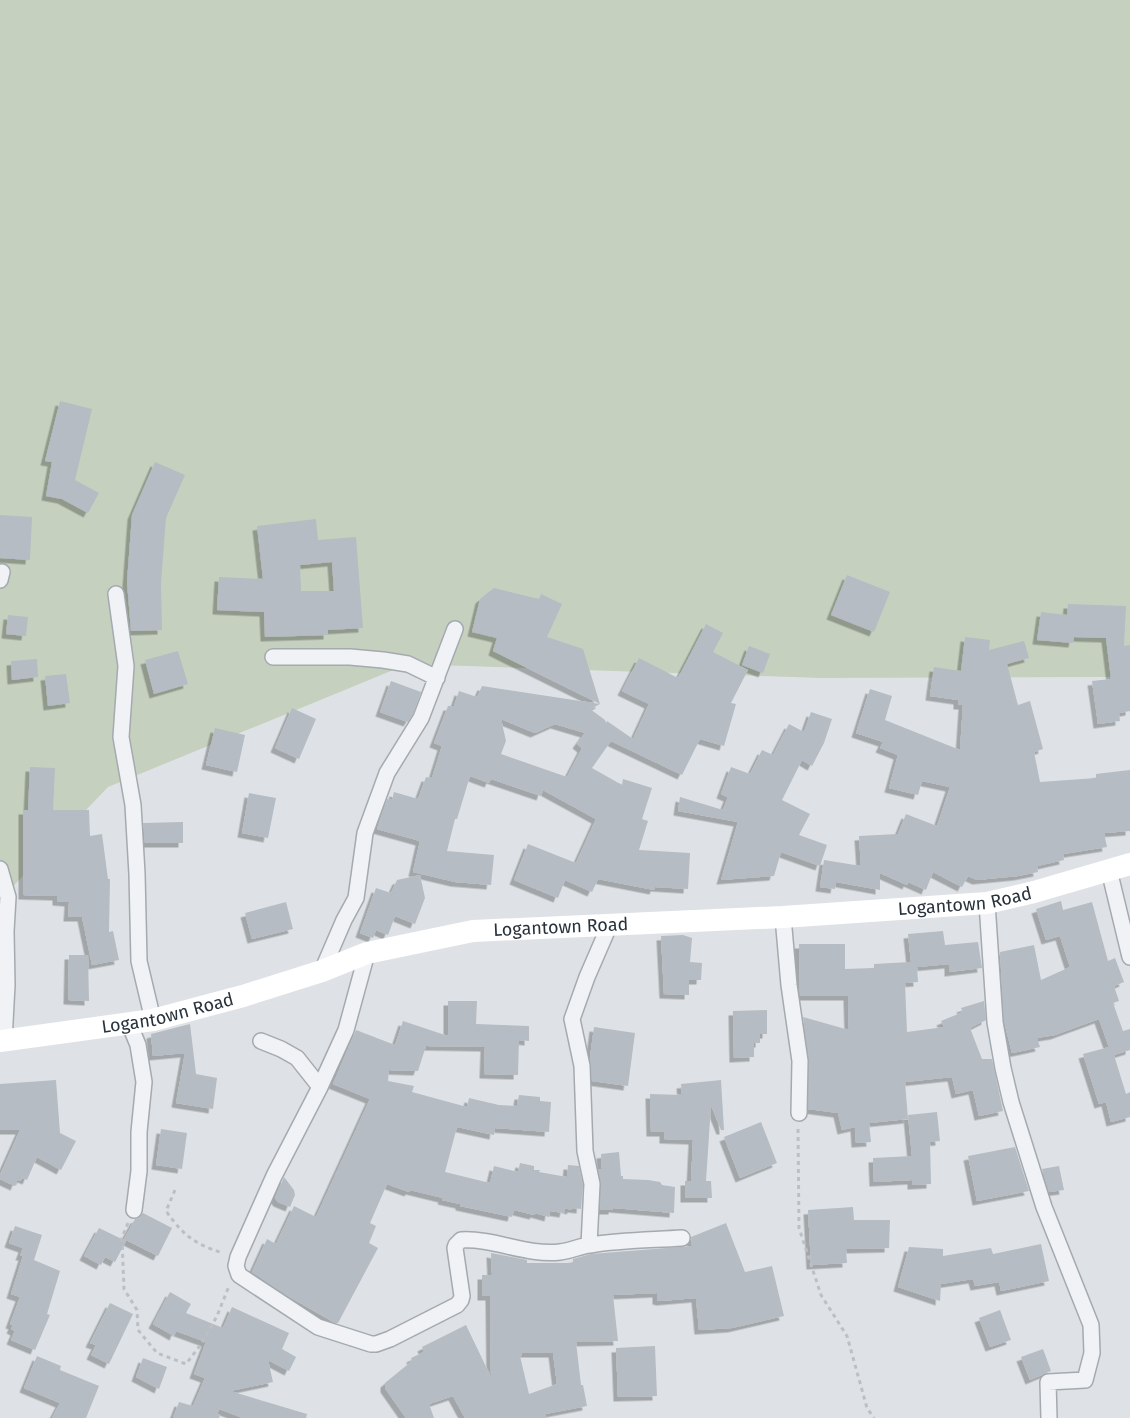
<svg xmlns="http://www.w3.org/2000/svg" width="1130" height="1418" font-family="'Fira Sans',sans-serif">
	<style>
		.green { fill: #c6d0bf }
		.building { fill: #b5bcc3; fill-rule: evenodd; filter: url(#shadow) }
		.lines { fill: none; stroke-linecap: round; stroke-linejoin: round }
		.street-casing { stroke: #a4aab0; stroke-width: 18 }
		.path { stroke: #bcc0c5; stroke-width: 3; stroke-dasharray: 4 4; stroke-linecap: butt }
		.street { stroke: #f0f2f5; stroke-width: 15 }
		.secondary { stroke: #fff; stroke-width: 22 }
		.labels { text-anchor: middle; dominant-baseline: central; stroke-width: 4.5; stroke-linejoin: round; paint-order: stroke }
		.street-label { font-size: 18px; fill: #28323c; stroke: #edf1f4 }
	</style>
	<defs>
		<filter id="shadow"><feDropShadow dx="-4.5" dy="4.5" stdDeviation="0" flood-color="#0004"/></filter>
	</defs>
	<rect width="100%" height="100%" fill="#dee2e6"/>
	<path class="green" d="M0 0H1130V677L821 678 408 664 108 787 0 900Z"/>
	<path class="building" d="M60 401 92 409 75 480 99 493 88 513 62 499 46 496 52 462 45 461Z
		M155 462 185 475 166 518 161 583 162 630 131 631 127 582 132 515Z
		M0 515 32 517 30 560 0 558Z
		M316 519 318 540 356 537 363 628 328 630V635L265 637 264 612 217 610 219 577 263 579 257 526ZM332 562 334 591H301L300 565Z
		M847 575 890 592 874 632 831 615Z
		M494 588 539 599 541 594 562 604 547 637 583 649 600 704 493 651 497 638 472 632 480 599Z
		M1068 604 1126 606 1124 646 1130 645V711L1119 713 1120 721 1098 724 1092 681 1111 679 1106 638 1074 637 1073 643 1037 640 1041 612 1067 615Z
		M8 615 28 617 26 636 6 634Z
		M706 624 723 633 713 652 748 670 731 703 736 704 724 746 700 739 682 775 611 741 592 768 622 785 623 779 652 788 642 819 648 821 639 850 690 853 688 889 655 887 654 890 598 879 592 892 565 880 558 898 514 880 528 844 576 863 596 819 543 790 541 796 491 779 489 783 470 776 457 819H455L447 851 494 855 491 885 455 882 413 872 420 841 377 829 387 799 392 800 394 792 418 799 426 777 432 778 442 746 434 743 448 706H454L459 691 477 697 482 686 600 704 590 709 605 720 606 723 607 721 633 739 649 704 622 691 639 658 678 678ZM501 719 535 733 555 724 585 733 577 744 582 748 567 777 501 754 506 741Z
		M965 637 990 640 989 650 1024 641 1029 658 1007 664 1018 705 1030 701 1043 749 1034 752 1040 782 1096 778V774L1130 770V831L1104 833 1107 847 1063 854 1064 860 1037 866 1038 872 1018 876 977 880 968 876 962 887 933 872 926 890 908 882 907 885 880 873V890L836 882 835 889 820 887 824 860 861 866 859 836 898 834 906 814 937 826 950 787 922 781 918 795 889 788 898 755 880 748 883 742 856 733 870 689 892 696 885 720 960 750 963 705H958V700L930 696 934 667 961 671Z
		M749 646 770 654 763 673 742 665Z
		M178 651 188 684 154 694 145 660Z
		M37 659 38 677 12 680 11 661Z
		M66 674 70 703 48 706 45 676Z
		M391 681 421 692 413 714 408 722 380 712Z
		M292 708 316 719 299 759 275 748Z
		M811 712 832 719 824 743 812 766 802 760 782 800 810 814 799 835 827 845 820 866 781 852 774 876 721 880 738 822 678 811 680 797 723 810 728 797 721 794 731 767 750 774 762 750 773 755 789 724 804 732Z
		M215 728 245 735 237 772 206 765Z
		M30 767 55 768 53 810H89L90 836 102 834 108 879H110L109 932 113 931 119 960 92 965 82 917H68L69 902 57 901V896L23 895V810H28Z
		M249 793 276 798 268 838 242 833Z
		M183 822V843H145L143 823Z
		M420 875 425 898 415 924 395 916 388 935 376 930 373 938 360 933 376 888 391 893 397 880Z
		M1061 901 1063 910 1092 902 1108 961 1115 958 1124 982 1114 986 1119 1001 1113 1003 1123 1031 1130 1029V1050L1114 1055 1126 1094 1130 1092V1117L1111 1122 1106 1102 1099 1104 1083 1054 1109 1047 1099 1019 1055 1035 1037 1038 1040 1047 1012 1053 1004 1021 1000 952 1034 945 1041 980 1070 967 1060 936 1046 940 1036 909Z
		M286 902 293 929 252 939 245 913Z
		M943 931 945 945 978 942 982 968 949 972V964L917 967 918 982 905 983 907 1032 944 1027 941 1021 963 1012 961 1008 984 1001 986 1020 970 1028 982 1059H992L1003 1111 979 1116 973 1090 956 1094 952 1077 905 1082 908 1119 869 1123 871 1142 856 1143 855 1127 842 1130 838 1113 808 1109 809 1061 803 1017 849 1030 848 996H800L799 944H845V969L874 968V964L911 962 908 934Z
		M683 935 692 938 690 962 702 963 701 980H689V995L664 994 661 936Z
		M69 955H88L89 1001 68 1000Z
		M448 1001H477L476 1024 529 1026V1041L519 1040 518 1075 484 1074 485 1047 426 1046 418 1071 389 1070 388 1081 414 1086 412 1092 467 1107 469 1098 499 1105 517 1106 519 1095 540 1097V1101L551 1102 549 1132 495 1128 494 1135 457 1127 445 1172 490 1183 494 1166 518 1172 520 1163 534 1166V1170H540L539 1172 567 1177 568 1165 579 1166 583 1185 581 1209 572 1208 571 1210 565 1208 564 1213 550 1211 549 1217 535 1213 534 1215 514 1210 512 1217 460 1206V1204L442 1200 443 1198 410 1190 409 1192 387 1184 370 1223 376 1226 369 1243 378 1248 338 1323H335L288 1296 252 1272 267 1239 276 1244 294 1206 316 1217 370 1099 333 1084 356 1030 395 1045 403 1021 448 1036Z
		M767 1010V1034H760V1043H754V1057L734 1058 733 1011Z
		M190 1024 196 1074 217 1078 213 1109 176 1103 185 1053 153 1056 151 1034Z
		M594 1027 635 1033 628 1086 592 1081 590 1058Z
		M56 1080 60 1133 76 1141 61 1170 37 1157 27 1180 22 1178 20 1181H17L15 1186 0 1179V1175L20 1130H0V1084Z
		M721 1080 724 1130H721L711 1105 706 1181H711L712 1198H685V1181H691L693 1140 664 1139V1132H651L650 1094 682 1095 681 1084Z
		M937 1112 940 1141 930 1142 931 1184 912 1185V1180L874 1182 873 1158 912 1156 908 1115Z
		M761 1122 777 1163 740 1178 724 1137Z
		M161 1129 187 1133 182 1169 156 1165Z
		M1015 1147 1029 1191 977 1201 968 1156Z
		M619 1152 621 1176H623V1179L648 1180 660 1182 662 1185 675 1187 674 1213 613 1208V1210H600L601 1184 598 1169H602L601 1154Z
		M1059 1166 1064 1190 1049 1192 1042 1169Z
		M284 1177 294 1190 295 1195 290 1207 278 1202 275 1198Z
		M853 1207 854 1220H890L889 1248 846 1249 847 1263 811 1265 808 1210Z
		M143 1213 172 1228 158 1256 124 1239 135 1219 138 1218Z
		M726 1223 745 1272 772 1266 784 1316 732 1328 699 1330 696 1298 661 1301 657 1300V1293L613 1295 618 1341 576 1342 581 1385H583L587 1406 545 1414 546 1418H465L453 1396 429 1404 434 1418H406L385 1388V1383L412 1361 411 1358 424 1352 422 1347 466 1325 491 1377 490 1296H482V1275H492L491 1253 527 1260V1263H573V1259L591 1254 692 1246 691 1237ZM522 1353H553L557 1384 529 1394 520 1356H522Z
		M15 1226 42 1235 34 1260 60 1271 47 1314 50 1315 35 1350 11 1340 15 1331 11 1329 13 1325 10 1324 20 1297 11 1294 23 1256H20L23 1248 9 1243Z
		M99 1228 126 1241 115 1262 105 1257 101 1265 84 1256Z
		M1041 1244 1049 1281 1001 1291 999 1282 975 1286 973 1279 941 1284 940 1301 898 1287 909 1247 943 1249V1256L991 1248 993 1254Z
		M170 1292 191 1304 186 1313 223 1328 232 1307 289 1333 282 1349 296 1357 289 1371 268 1360 273 1382 230 1391 307 1414 306 1418H243L219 1409 217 1414 220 1415 219 1418H173L179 1402 193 1406 205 1378 194 1374 206 1342 176 1331 174 1336 153 1324Z
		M110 1303 133 1314 109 1364 91 1355 96 1345 90 1343Z
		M1000 1310 1011 1340 990 1347 979 1318Z
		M655 1346 657 1396 618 1397 616 1348Z
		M1043 1349 1051 1371 1030 1380 1021 1357Z
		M37 1356 61 1366 60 1370 99 1386 86 1418H52L60 1403 24 1388Z
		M143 1358 167 1367 159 1389 136 1377Z"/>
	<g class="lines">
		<g class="street-casing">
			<path id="street" d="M0 580 2 572
				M116 594 126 666 121 737 133 805 137 874 139 961 153 1020
				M273 657H350L383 660 408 664 437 678
				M0 869 8 897 6 931 7 985 4 1041
				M1109 870 1130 957
				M987 903 995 1022 1003 1068 1011 1102 1044 1207 1091 1325 1092 1353 1085 1380 1048 1382 1049 1418
				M783 917 789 985 800 1061 799 1113
				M367 953 346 1030 320 1087 274 1176 238 1257 236 1266 239 1275 318 1327 371 1344H376L390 1339 457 1305 461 1300 462 1296 455 1248 456 1245 461 1240C494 1238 527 1256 560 1252 570 1251 580 1246 590 1245 620 1240 651 1240 682 1238
				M322 971 344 920 356 898 365 833 387 773 421 718 455 629
				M129 1023 138 1045 144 1082 139 1132V1171L134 1210
				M261 1041 281 1049 297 1058 320 1087
				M589 1245 592 1184 585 1151 582 1066 572 1019 587 977 610 924"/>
		</g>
		<path class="path" d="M798 1129 799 1228 821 1295 847 1336 867 1408 874 1418
			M175 1190 166 1211C183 1235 194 1244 223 1253
			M128 1223 122 1238 124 1289 137 1310 138 1330 157 1353 186 1364 202 1343 217 1316 229 1286"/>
		<use href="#street" class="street"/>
		<path class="secondary" id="s1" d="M0 1041 153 1020 243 996 322 971 367 953 473 931 783 917 987 903 1034 892 1130 864"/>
	</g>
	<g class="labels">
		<g class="street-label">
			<text stroke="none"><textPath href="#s1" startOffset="980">Logantown Road</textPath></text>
			<text stroke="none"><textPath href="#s1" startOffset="575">Logantown Road</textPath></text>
			<text stroke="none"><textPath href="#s1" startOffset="170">Logantown Road</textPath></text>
		</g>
	</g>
</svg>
